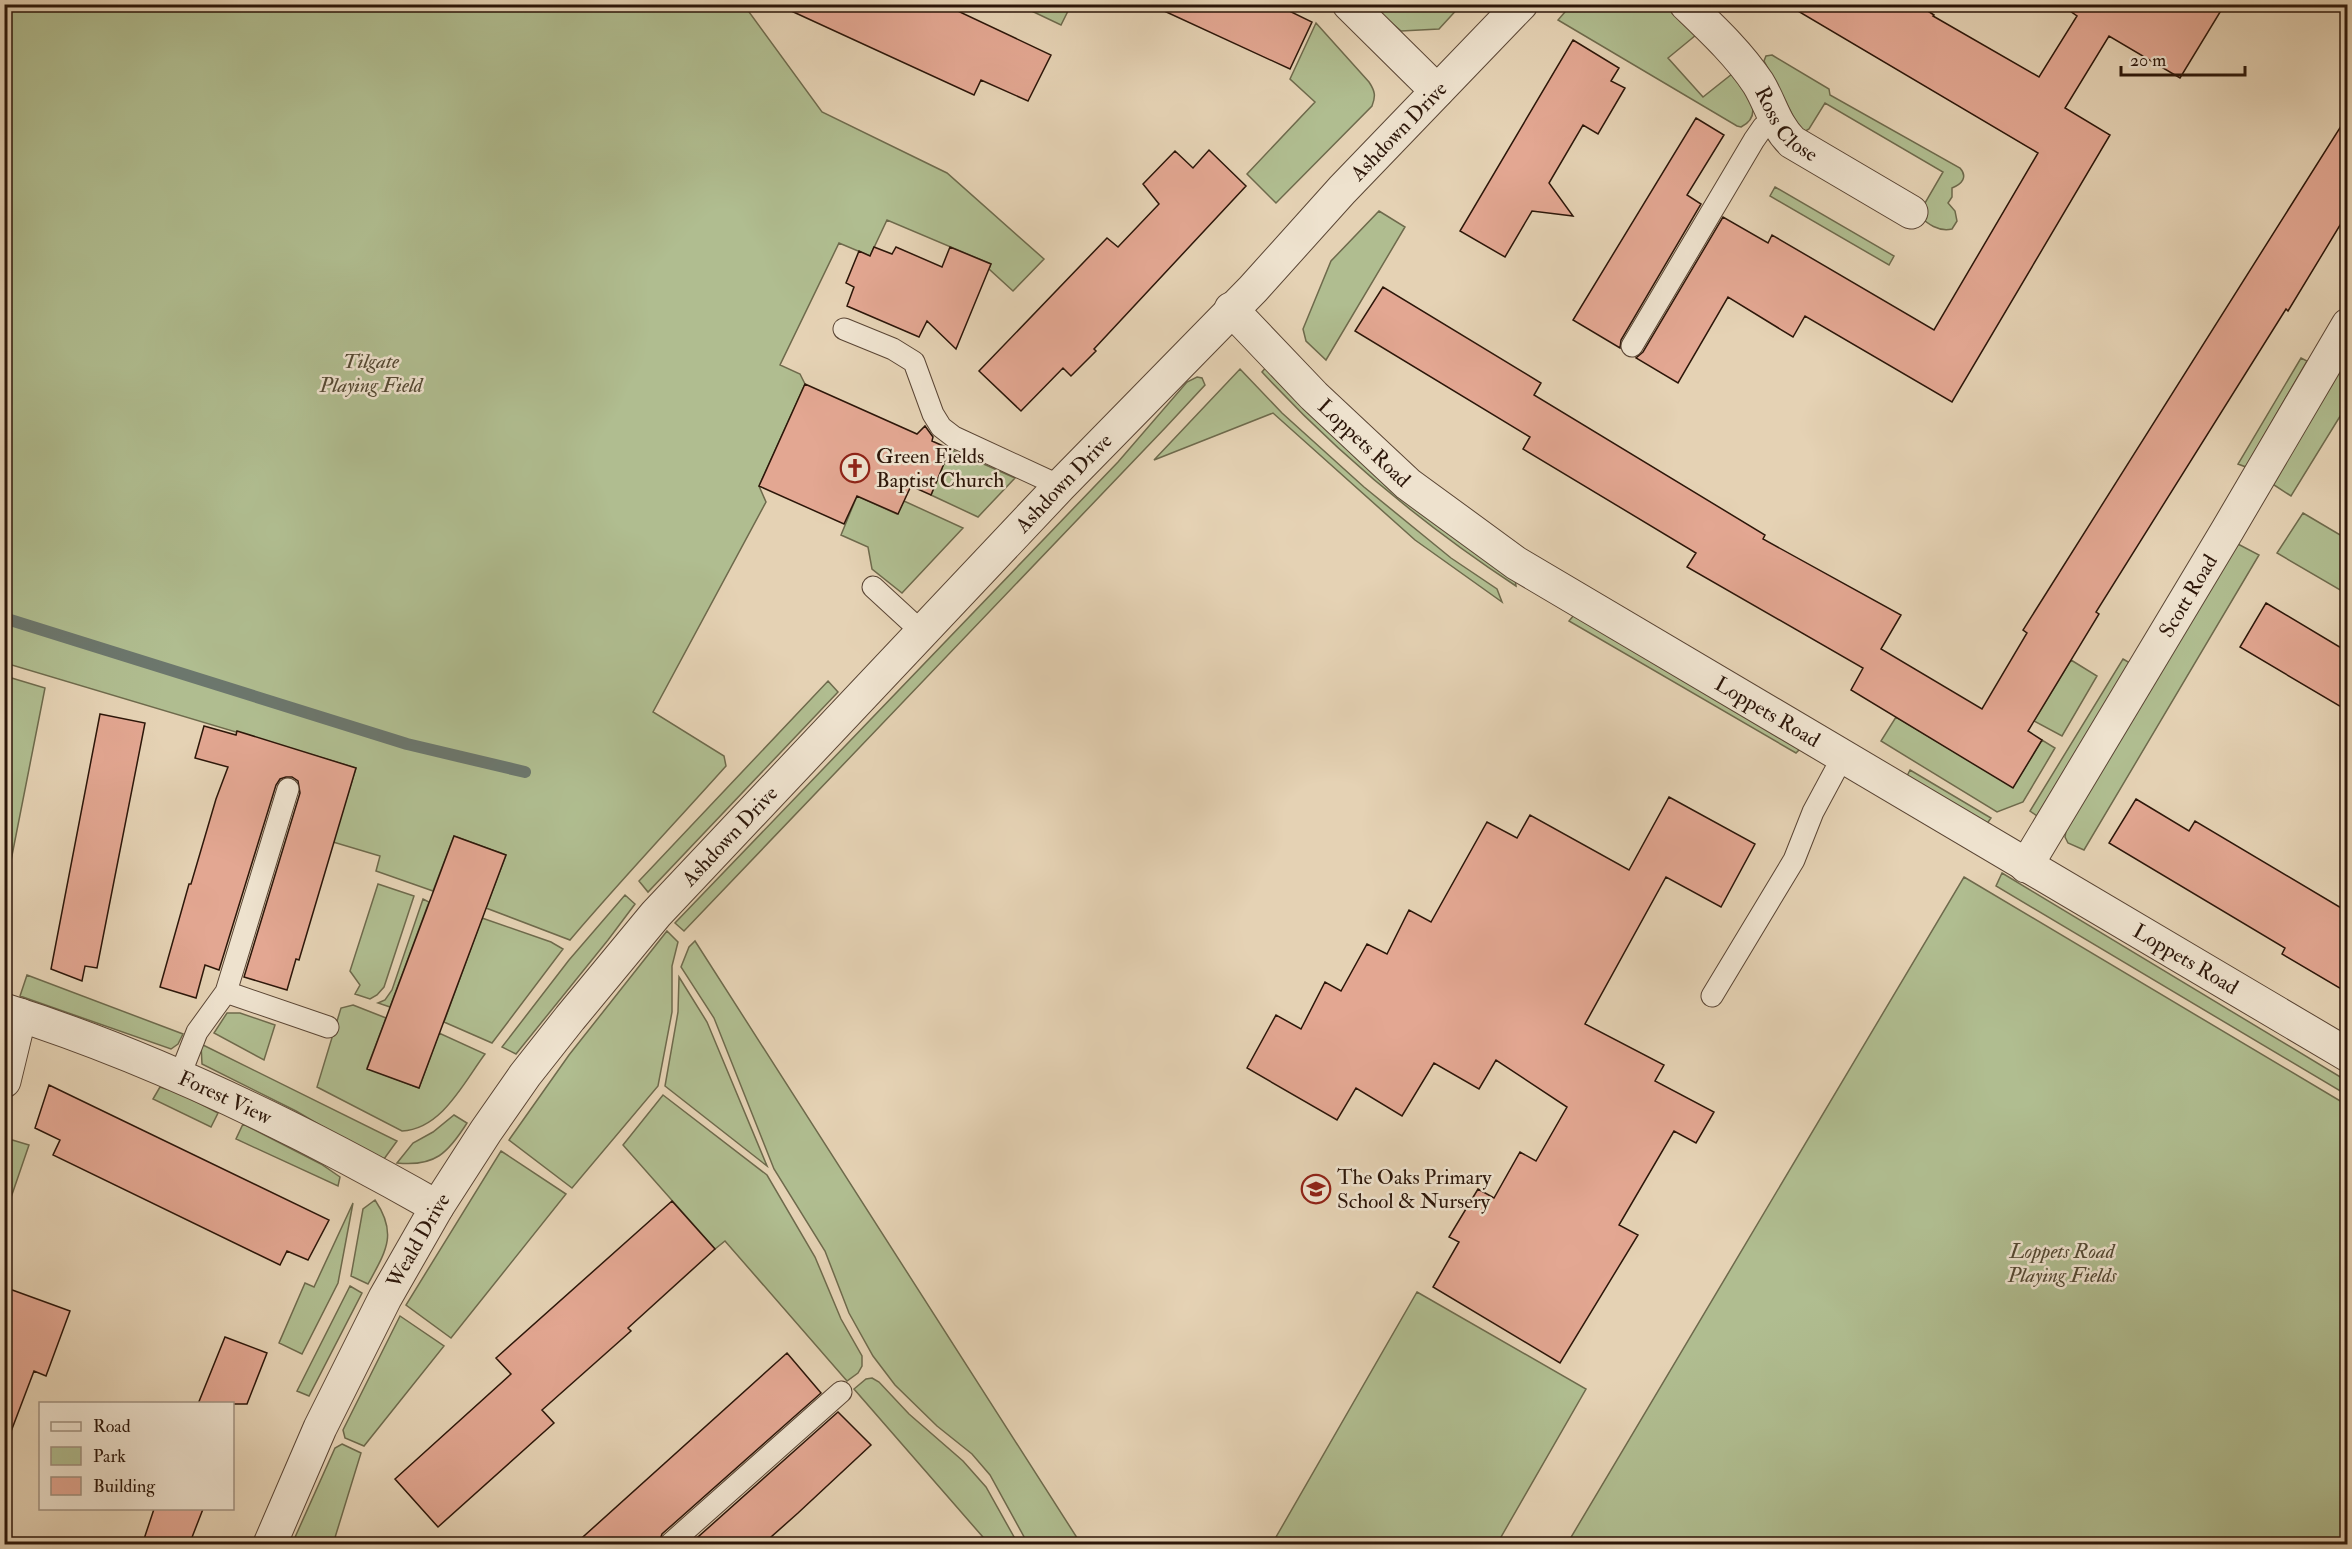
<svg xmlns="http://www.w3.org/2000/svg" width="2352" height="1549" font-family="'IM FELL Double Pica',serif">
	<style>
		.green { fill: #b0bd90; stroke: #6e6a4c; stroke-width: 1.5 }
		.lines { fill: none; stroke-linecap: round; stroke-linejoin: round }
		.stream { stroke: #6c776d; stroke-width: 12 }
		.building { fill: #e3a792; stroke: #2c1609; stroke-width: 1.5 }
		.service-casing { stroke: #5a4534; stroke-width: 23 }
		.minor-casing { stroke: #5a4534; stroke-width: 35 }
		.tertiary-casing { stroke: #5a4534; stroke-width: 35 }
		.service { stroke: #eee2ce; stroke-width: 21 }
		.minor { stroke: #eee2ce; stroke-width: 33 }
		.tertiary { stroke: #eee2ce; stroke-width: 33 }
		.labels { text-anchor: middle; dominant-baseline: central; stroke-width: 5; stroke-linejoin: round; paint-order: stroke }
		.street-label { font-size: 21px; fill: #2c1609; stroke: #eee2ce }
		.park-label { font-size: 21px; font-style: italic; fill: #544832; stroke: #eee2ce }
		.poi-label { font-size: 21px; fill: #2c1609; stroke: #eee2ce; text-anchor: start }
	</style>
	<rect width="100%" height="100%" fill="#e5d2b4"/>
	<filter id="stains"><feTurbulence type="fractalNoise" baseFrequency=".00333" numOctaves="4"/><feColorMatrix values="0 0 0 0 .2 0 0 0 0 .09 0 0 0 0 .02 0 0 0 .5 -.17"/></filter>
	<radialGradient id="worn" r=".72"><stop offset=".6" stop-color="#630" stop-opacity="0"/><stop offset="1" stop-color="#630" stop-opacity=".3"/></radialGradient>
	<path class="green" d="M4 5H744L822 112 947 173 1044 259 1013 291 989 269 991 264 887 220 870 256 839 243 780 365 800 374 805 384 759 486 766 502 653 712 724 756 726 766C674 824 621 880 570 940L486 908 506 855 454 836 433 891 376 871 380 856 333 842 356 768 5 663Z
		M1019 5H1071L1061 25Z
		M1371 5H1461L1439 29 1401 31Z
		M1571 5H1668L1696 35 1668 58 1703 97 1732 74C1744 88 1767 114 1741 127L1737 126 1558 20Z
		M1316 23 1369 82C1375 91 1376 96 1372 106L1276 203 1247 174 1315 102 1290 79Z
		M1772 55 1829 89 1830 95 1960 168C1968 177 1962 184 1952 188V197L1948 203 1955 211 1957 221 1952 229C1938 232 1928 224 1918 215L1943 172 1825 103 1809 129 1802 133 1764 61 1766 56Z
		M1775 187 1894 256 1889 265 1770 196Z
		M1379 211 1405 227 1326 360 1306 341 1303 329 1331 261Z
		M2347 354V405L2291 496 2271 483Z
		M2301 358 2307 361 2246 467 2238 464Z
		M1267 366 1515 579 1516 586C1423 525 1338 454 1262 372Z
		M1240 369 1282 413 1364 487 1451 558 1497 589 1502 602 1415 540 1273 413 1154 460Z
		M1197 377 1202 378 1205 385 1166 427 684 931 675 923 1118 462 1187 382Z
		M950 449 1015 478 978 517 931 495Z
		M857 496 897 514 904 501 963 528 902 593 872 569 868 547 841 535Z
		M2303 513 2347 539V594L2277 553Z
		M2236 543 2259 555 2084 850 2068 843 2065 837 2067 825Z
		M1574 615 1800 749 1796 753 1569 621Z
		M2123 659 2130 663 2037 816 2030 811Z
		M2071 660 2097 676 2062 736 2034 721Z
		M5 676 45 688 5 891 4 676Z
		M828 681 838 692 648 892 639 881Z
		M1896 717 2013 787 2042 740 2055 748 2023 802 1997 812 1881 741Z
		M1910 770 1991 818 1986 825 1906 778Z
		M2002 873 2347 1081V1095L1996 886Z
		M1964 877 2347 1105V1544H1567Z
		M378 884 414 896 384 987 377 995 370 999 355 994 360 985 350 971Z
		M625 895 635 904 608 940 516 1054 502 1047 569 960Z
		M423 899 429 902 390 1007 378 1003 385 1000 392 990Z
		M482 918 551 942 563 949 492 1043 444 1022Z
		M667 931 678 942 672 966V1012L658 1086 572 1188 509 1140 569 1055Z
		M695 941 1081 1544H1028L990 1475 972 1454 937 1426 895 1385 873 1356 849 1313 825 1251 774 1169 714 1018 681 967 689 947Z
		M27 975 183 1034 178 1044 171 1049 20 996Z
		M679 977 707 1022 767 1166 665 1086 678 1012Z
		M353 1005 386 1018 367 1068 419 1088 439 1033 485 1054C464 1082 442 1129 402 1131L317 1087 341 1008Z
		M227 1013H240L275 1025 264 1060 214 1033Z
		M201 1044 397 1141 384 1159 342 1138 296 1111 202 1064Z
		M160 1087 180 1093 218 1113 211 1127 153 1099Z
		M663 1095 767 1175 815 1257 841 1319 862 1356V1366L858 1373 847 1381 725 1241 715 1249 623 1145Z
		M454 1115 467 1123C448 1153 435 1167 397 1163L413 1143 433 1132Z
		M243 1124 321 1164 340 1177 338 1186 236 1139Z
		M9 1139 29 1145 5 1215V1153Z
		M501 1151 566 1194 451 1338 406 1305Z
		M375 1200C398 1234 386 1251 368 1284L351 1276 363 1209Z
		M353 1203 338 1283 302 1354 279 1343 305 1283 314 1287Z
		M350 1286 362 1293 309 1396 297 1391Z
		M1417 1292 1586 1389 1497 1544H1272Z
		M400 1316 444 1346 364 1446 345 1438 343 1430Z
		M872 1378 879 1382 909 1414 963 1461 986 1487 1018 1544H989L854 1389 866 1379Z
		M342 1444 361 1453 333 1544H292L335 1448Z"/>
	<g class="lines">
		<path class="stream" d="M4 618 407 744 525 772"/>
	</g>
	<path class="building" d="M776 4H943L1051 55 1028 101 981 80 974 95Z
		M1149 4H1275L1312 22 1290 69Z
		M1786 4H1917L1934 15 1933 16 2039 77 2077 16 2060 4H2225L2180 78 2109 36 2065 108 2110 135 1952 402 1805 316 1793 337 1728 297 1678 383 1636 358 1643 352 1723 217 1768 243 1772 235 1934 330 2038 153Z
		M1573 40 1619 68 1611 81 1625 88 1598 134 1583 125 1549 183 1573 216 1532 211 1505 257 1460 231Z
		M2348 115V212L2288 311 2286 309 2096 612 2099 614 2028 731 2042 740 2013 788 1851 690 1863 668 1687 567 1696 553 1523 449 1530 437 1355 331 1383 287 1541 383 1534 395 1765 535 1763 539 1901 615 1881 649 1982 709 2027 633 2023 630Z
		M1696 118 1724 135 1687 195 1701 204 1621 340 1620 348 1573 320Z
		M1209 150 1246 186 1094 349 1096 351 1071 376 1063 368 1021 411 979 371 1107 238 1118 247 1159 204 1143 184 1175 151 1193 168Z
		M874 247 892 254 896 247 942 267 950 247 991 264 956 349 927 321 919 337 847 306 854 287 846 283 859 251 870 256Z
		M805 384 917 434 925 426 933 437 932 441 950 449 931 495 911 486 898 514 857 496 844 524 759 486Z
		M2266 603 2348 652V711L2240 647Z
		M100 714 145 723 97 968 85 966 82 981 51 969Z
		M204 726 236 735 237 731 356 768 299 960 296 959 287 990 244 977 300 793 298 781 292 777H286L280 779 276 785 219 970 205 965 196 998 160 987 189 884H191L216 799 228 767 195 758Z
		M1669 797 1755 844 1721 907 1666 877 1585 1024 1664 1065 1655 1081 1714 1112 1696 1143 1674 1131 1619 1225 1638 1235 1560 1363 1433 1287 1459 1242 1449 1237 1478 1189 1494 1198 1520 1152 1536 1161 1567 1107 1496 1060 1479 1089 1434 1063 1402 1116 1356 1088 1337 1120 1247 1068 1276 1015 1301 1029 1325 982 1341 991 1367 944 1387 954 1409 910 1431 922 1487 822 1517 838 1530 815 1629 870Z
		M2136 799 2189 831 2195 821 2348 912V993L2282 954 2285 948 2109 843Z
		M454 836 506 855 419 1088 367 1069Z
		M49 1085 329 1220 308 1260 287 1251 280 1265 53 1155 60 1140 35 1128Z
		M672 1201 715 1249 628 1328 631 1331 542 1410 554 1423 438 1527 395 1479 511 1374 496 1358Z
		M4 1287 70 1311 46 1376 34 1371 7 1442 4 1441Z
		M225 1337 267 1353 247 1404H198Z
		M787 1353 821 1393 662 1534 658 1545H574Z
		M838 1412 871 1445 798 1513 762 1545H689Z
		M154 1509H203L189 1545H142Z"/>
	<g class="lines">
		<g class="service-casing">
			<path id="service" d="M844 329 893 349 914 362 933 414 941 427 954 437 1060 486
				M1632 346 1754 140 1763 127 1774 117
				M873 587 923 633
				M226 992 328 1027
				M1712 996 1794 860 1813 812 1842 758
				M180 1075 197 1032 226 992 288 789
				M670 1544 841 1392"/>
		</g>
		<g class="minor-casing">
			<g id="minor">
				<path d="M1349 4 1437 91"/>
				<path id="s1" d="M1686 4C1712 29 1738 53 1758 83 1771 104 1774 124 1792 142L1911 212"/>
				<path id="s2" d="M1231 309 1314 396 1408 484 1516 563 2348 1055"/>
				<path id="s3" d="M2026 866 2227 531 2348 325"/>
				<path id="s4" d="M4 1010C153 1057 302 1130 437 1207"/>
				<path d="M4 1081 20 1015"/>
			</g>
		</g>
		<g class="tertiary-casing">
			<g id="tertiary">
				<path id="s5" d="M270 1544 320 1428 385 1298 437 1207 486 1131 525 1075 570 1018 656 914 1060 486 1253 289 1342 190 1521 4"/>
			</g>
		</g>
		<use href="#service" class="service"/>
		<use href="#minor" class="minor"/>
		<use href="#tertiary" class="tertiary"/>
	</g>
	<defs>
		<g id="church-ring" transform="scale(1.5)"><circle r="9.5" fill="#eee2ce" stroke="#8f2418" stroke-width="1.5"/><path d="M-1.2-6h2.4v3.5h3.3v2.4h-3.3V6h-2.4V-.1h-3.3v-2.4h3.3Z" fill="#8f2418"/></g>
		<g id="school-ring" transform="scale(1.5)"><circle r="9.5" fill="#eee2ce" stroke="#8f2418" stroke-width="1.5"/><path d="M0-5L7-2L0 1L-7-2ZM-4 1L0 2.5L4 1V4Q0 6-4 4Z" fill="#8f2418"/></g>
	</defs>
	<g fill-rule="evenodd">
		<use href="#church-ring" x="855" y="468"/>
		<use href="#school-ring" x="1316" y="1189"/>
	</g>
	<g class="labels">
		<g class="street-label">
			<text stroke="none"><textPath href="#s1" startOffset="158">Ross Close</textPath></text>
			<text stroke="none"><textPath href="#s5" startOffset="1822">Ashdown Drive</textPath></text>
			<text stroke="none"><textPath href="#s2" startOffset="189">Loppets Road</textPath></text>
			<text stroke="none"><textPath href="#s5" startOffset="1336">Ashdown Drive</textPath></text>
			<text stroke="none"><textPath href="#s3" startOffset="315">Scott Road</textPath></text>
			<text stroke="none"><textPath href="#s2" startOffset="675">Loppets Road</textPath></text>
			<text stroke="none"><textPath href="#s5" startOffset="850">Ashdown Drive</textPath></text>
			<text stroke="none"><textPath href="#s2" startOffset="1161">Loppets Road</textPath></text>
			<text stroke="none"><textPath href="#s4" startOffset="238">Forest View</textPath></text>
			<text stroke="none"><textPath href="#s5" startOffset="338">Weald Drive</textPath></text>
		</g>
		<g class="park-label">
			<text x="371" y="361">Tilgate<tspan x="371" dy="24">Playing Field</tspan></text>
			<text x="2062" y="1251">Loppets Road<tspan x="2062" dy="24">Playing Fields</tspan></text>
		</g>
		<g class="poi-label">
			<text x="876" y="456">Green Fields<tspan x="876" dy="24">Baptist Church</tspan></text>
			<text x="1337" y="1177">The Oaks Primary<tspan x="1337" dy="24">School &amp; Nursery</tspan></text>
		</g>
	</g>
	<rect width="2352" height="1549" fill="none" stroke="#e5d2b4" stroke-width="24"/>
	<rect x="6" y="6" width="2340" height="1537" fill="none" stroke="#2c1609" stroke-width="3"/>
	<rect x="12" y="12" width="2328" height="1525" fill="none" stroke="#2c1609" stroke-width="1.5"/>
	<rect x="39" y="1402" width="195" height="108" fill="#eee2ce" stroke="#a0907f" stroke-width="1.5"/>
	<rect x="51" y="1422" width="30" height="9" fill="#eee2ce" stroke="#a0907f" stroke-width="1.5"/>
	<text x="93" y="1432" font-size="18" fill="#2c1609">Road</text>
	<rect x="51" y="1447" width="30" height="18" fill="#b0bd90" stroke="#a0907f" stroke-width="1.5"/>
	<text x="93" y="1462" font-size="18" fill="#2c1609">Park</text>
	<rect x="51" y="1477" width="30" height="18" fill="#e3a792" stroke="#a0907f" stroke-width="1.5"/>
	<text x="93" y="1492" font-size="18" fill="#2c1609">Building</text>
	<path d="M2121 66v9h124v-9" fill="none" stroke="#2c1609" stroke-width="3"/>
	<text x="2130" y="66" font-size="18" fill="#2c1609" stroke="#eee2ce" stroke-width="4.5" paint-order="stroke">20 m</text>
	<rect width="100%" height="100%" filter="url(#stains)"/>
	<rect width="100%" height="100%" fill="url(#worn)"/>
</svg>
